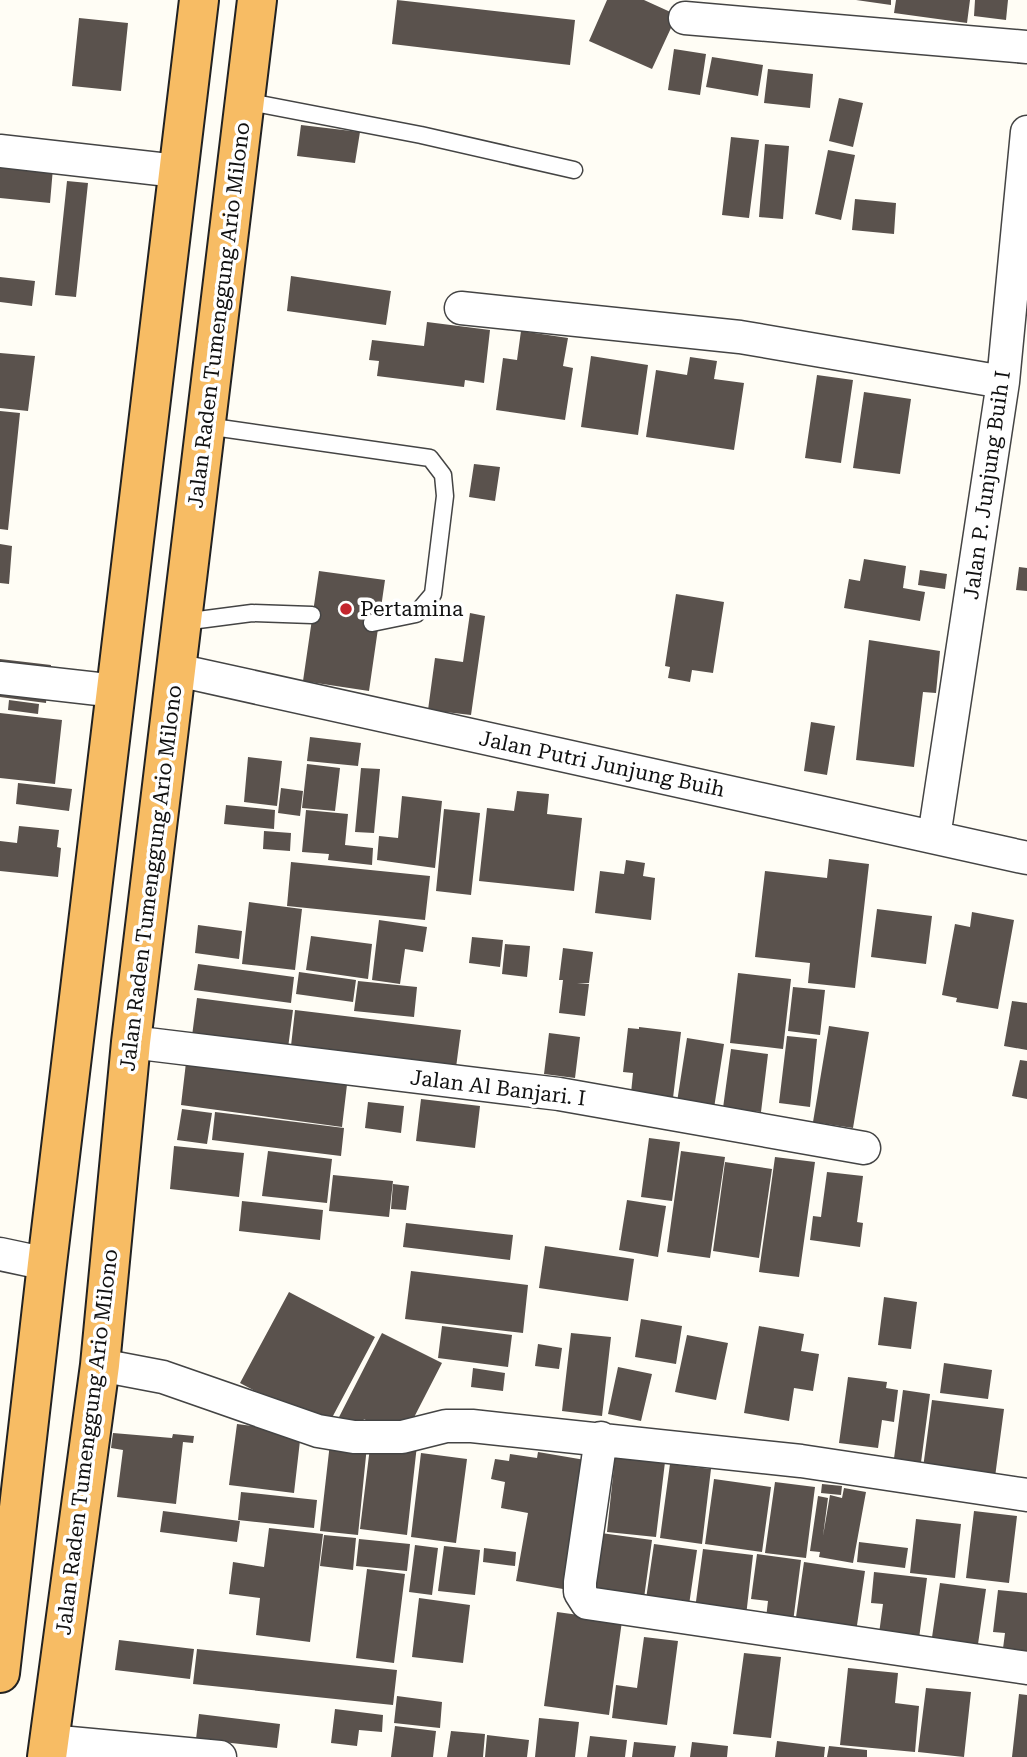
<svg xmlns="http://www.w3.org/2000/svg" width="1027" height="1757" font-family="'Roboto Serif',serif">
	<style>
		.building { fill: #5a524d }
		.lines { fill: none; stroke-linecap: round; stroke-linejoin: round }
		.service-casing { stroke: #444; stroke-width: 19 }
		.minor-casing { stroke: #444; stroke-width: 35 }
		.trunk-casing { stroke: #222; stroke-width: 42 }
		.service { stroke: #fff; stroke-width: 16 }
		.minor { stroke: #fff; stroke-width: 32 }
		.trunk { stroke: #f7bc64; stroke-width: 38 }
		.poi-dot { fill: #c4262e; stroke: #fff; stroke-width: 2.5 }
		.labels { text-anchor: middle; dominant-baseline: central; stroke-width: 7; stroke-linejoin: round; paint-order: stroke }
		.street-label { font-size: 21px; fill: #111; stroke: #fff }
		.poi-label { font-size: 21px; fill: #111; stroke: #fff; text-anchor: start }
	</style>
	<rect width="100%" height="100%" fill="#fffdf5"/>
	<path class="building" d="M397 0 575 20 570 65 392 44Z
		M607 0H644L677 15 652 69 589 41Z
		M856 0H891V5Z
		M896 0H970L967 23 894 13Z
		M975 0H1008L1006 20 974 16Z
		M79 18 128 23 121 91 72 86Z
		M674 49 706 54 700 95 668 90Z
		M712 57 763 65 758 96 706 87Z
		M768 69 813 74 810 108 764 103Z
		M839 98 863 103 853 147 829 141Z
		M301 125 360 132 355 163 297 156Z
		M731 137 759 140 749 218 722 215Z
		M765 144 789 146 783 219 759 217Z
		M828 150 855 155 841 220 815 214Z
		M0 162 53 168 50 203 0 198Z
		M67 181 88 183 76 297 55 295Z
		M855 199 896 203 894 234 852 230Z
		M291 276 391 291 386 325 287 311Z
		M0 277 35 281 32 306 0 302Z
		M427 322 490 330 484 383 465 380 464 387 377 376 379 361 369 360 372 340 424 346Z
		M521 331 568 338 563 366 573 368 565 420 496 410 503 358 517 360Z
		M0 353 35 356 28 411 0 408Z
		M591 356 648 365 638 435 581 427Z
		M690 357 717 361 714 379 744 383 734 450 646 437 656 370 687 375Z
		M817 375 853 380 841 463 805 458Z
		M864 392 911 399 900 474 853 468Z
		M0 411 20 413 8 530 0 529Z
		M474 464 500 467 495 501 469 497Z
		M0 544 12 546 9 584 0 583Z
		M864 559 906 566 903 588 925 592 920 621 844 608 849 579 860 581Z
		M1019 567 1027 568V591L1016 590Z
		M920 570 947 574 945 589 918 585Z
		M319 571 385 580 369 691 303 681Z
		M676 594 724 602 713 673 692 670 690 682 668 678 670 667 665 666Z
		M470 613 485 616 471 715 428 710 435 658 463 662Z
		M869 640 940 651 936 693 923 692 914 767 856 760Z
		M0 659 51 665 50 676 0 671Z
		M0 686 47 691 46 703 0 697Z
		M9 700 39 704 38 714 8 710Z
		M0 713 62 720 55 784 0 778Z
		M811 722 835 726 827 775 804 771Z
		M310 737 361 743 358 766 307 761Z
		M248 757 282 761 277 806 244 802Z
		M307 764 340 768 335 811 302 808Z
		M361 768 380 769 374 833 355 832Z
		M18 783 72 789 69 811 16 804Z
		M281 788 303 791 300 816 278 813Z
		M517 791 549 794 547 814 582 818 574 891 479 881 487 808 514 811Z
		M402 796 442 801 435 868 377 860 379 836 398 838Z
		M226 805 275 810 274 829 224 824Z
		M444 809 480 813 471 895 436 891Z
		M306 810 348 814 345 845 373 848 372 865 328 860 329 854 302 852Z
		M19 826 59 830 57 847 61 848 58 877 0 871V841L17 843Z
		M264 831 291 833 290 851 263 849Z
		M829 859 869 864 855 988 808 983 810 963 755 957 765 871 827 878Z
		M626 860 645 863 643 876 655 878 651 920 595 913 600 871 624 874Z
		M291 862 430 876 425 920 287 906Z
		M249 902 302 909 295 970 242 964Z
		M877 909 932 916 926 964 871 957Z
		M972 912 1014 920 998 1009 956 1002 957 998 942 995 955 924 970 927Z
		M379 920 427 927 423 952 405 949 400 984 372 980Z
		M198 925 242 931 239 959 195 953Z
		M311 936 372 944 368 979 306 970Z
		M472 937 503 940 500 967 469 963Z
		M505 944 530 946 527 977 502 974Z
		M563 948 593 952 589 983H577L589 984 585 1016 559 1013 563 980H559Z
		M198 964 294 977 291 1003 194 990Z
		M299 972 356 980 353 1002 296 994Z
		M738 973 791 979 783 1049 730 1043Z
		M358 981 417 987 414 1017 354 1011Z
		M793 987 825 990 820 1035 788 1031Z
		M197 998 293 1010 288 1048 192 1036Z
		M1012 1001 1027 1003V1050L1004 1046Z
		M295 1010 461 1030 455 1075 290 1055Z
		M829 1026 869 1032 853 1128 813 1122Z
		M639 1027 681 1032 673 1098 631 1093 633 1073 623 1072 628 1028 639 1029Z
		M549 1033 580 1037 575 1078 544 1074Z
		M787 1036 817 1039 810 1107 779 1103Z
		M687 1038 724 1044 714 1108 677 1102Z
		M731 1049 768 1054 761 1112 723 1108Z
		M187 1054 348 1076 342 1127 181 1105Z
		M1020 1060 1027 1061V1099L1012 1096Z
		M421 1099 480 1106 475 1148 416 1141Z
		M368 1102 404 1106 401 1133 365 1128Z
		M182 1109 212 1113 207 1144 177 1140Z
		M215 1112 344 1128 341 1156 212 1140Z
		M649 1138 680 1142 672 1201 641 1197Z
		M174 1146 244 1153 239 1197 170 1189Z
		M268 1151 332 1159 327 1203 262 1196Z
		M681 1151 725 1157 710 1258 667 1252Z
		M775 1157 815 1162 799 1277 759 1272Z
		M725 1162 772 1169 759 1258 713 1251Z
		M827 1172 863 1176 857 1222 863 1223 860 1247 810 1240 813 1216 821 1217Z
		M333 1175 393 1181 389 1217 329 1211Z
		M393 1184 409 1186 406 1210 391 1209Z
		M627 1200 666 1206 658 1257 619 1250Z
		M242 1201 323 1210 320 1240 239 1231Z
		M406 1223 513 1235 510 1260 403 1247Z
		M545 1246 634 1259 628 1301 539 1288Z
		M411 1271 528 1285 523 1333 405 1319Z
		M289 1292 375 1337 326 1429 240 1383Z
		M884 1297 917 1302 911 1349 878 1345Z
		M641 1319 682 1326 676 1364 635 1357Z
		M442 1326 512 1335 508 1367 438 1358Z
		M759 1326 804 1334 801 1351 819 1354 813 1391 794 1388 789 1421 744 1413Z
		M382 1333 442 1363 407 1431 391 1433 364 1419 358 1432 337 1421Z
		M571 1333 611 1337 602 1416 562 1411Z
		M687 1335 728 1343 716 1400 675 1392Z
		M538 1344 562 1348 559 1369 535 1366Z
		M944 1363 992 1370 988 1399 940 1393Z
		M618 1367 652 1374 641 1421 608 1414Z
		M473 1368 505 1373 503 1391 471 1387Z
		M848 1377 887 1382 886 1388 898 1390 894 1422 882 1420 878 1448 839 1443Z
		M903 1390 930 1394 920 1470 893 1466Z
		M932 1400 1004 1409 995 1477 923 1468Z
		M237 1424 301 1432 294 1493 229 1485Z
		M113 1433 172 1438 173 1434 194 1436 193 1443 183 1442 176 1504 117 1497 123 1450 111 1448Z
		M371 1439 417 1445 407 1535 360 1529Z
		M330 1443 367 1446 358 1535 320 1531Z
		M538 1452 585 1460 563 1589 516 1581 528 1513 501 1508 505 1482 491 1479 495 1459 509 1461 510 1454 537 1458Z
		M421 1453 467 1459 456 1543 411 1537Z
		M615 1457 665 1462 656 1537 607 1532Z
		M670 1464 711 1469 702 1544 660 1538Z
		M714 1479 771 1487 762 1552 705 1544Z
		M775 1482 815 1487 806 1558 765 1553Z
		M822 1484 842 1486 841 1495 821 1493Z
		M844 1488 866 1492 853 1563 819 1557 820 1552 810 1551 818 1496 828 1498 823 1536 830 1495 842 1498Z
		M241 1492 317 1500 314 1528 238 1520Z
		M163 1511 240 1521 237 1542 160 1532Z
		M974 1511 1017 1516 1009 1583 966 1578Z
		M916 1519 961 1524 955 1578 910 1573Z
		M269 1528 323 1534 310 1642 256 1635 260 1598 229 1594 233 1562 264 1567Z
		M601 1533 652 1540 644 1598 594 1592Z
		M324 1535 356 1538 353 1570 320 1566Z
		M359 1539 410 1544 407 1571 356 1566Z
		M859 1542 908 1548 905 1568 857 1562Z
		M654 1544 697 1550 689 1605 646 1599Z
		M415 1545 438 1548 432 1595 409 1592Z
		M444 1546 480 1550 475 1595 438 1591Z
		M484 1548 516 1552 515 1566 483 1562Z
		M703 1549 753 1555 746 1616 695 1609Z
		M757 1554 801 1560 793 1622 766 1618 768 1601 751 1599Z
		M804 1562 865 1571 856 1632 795 1624Z
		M367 1569 405 1574 394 1663 356 1658Z
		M874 1572 927 1578 918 1646 878 1641 883 1604 871 1603Z
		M940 1583 986 1589 977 1651 931 1644Z
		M998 1590 1027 1593V1658L1002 1656 1005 1633 993 1632Z
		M419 1598 470 1605 463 1663 412 1657Z
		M557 1612 622 1621 609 1715 544 1706Z
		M644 1637 678 1641 667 1725 612 1718 616 1685 637 1688Z
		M119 1640 194 1649 190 1679 115 1670Z
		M197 1649 397 1670 393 1705 193 1684Z
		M744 1653 781 1657 771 1738 733 1734Z
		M848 1668 898 1673 895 1703 919 1706 915 1752 840 1745Z
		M926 1688 971 1692 964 1757 918 1752Z
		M1019 1694 1027 1695V1757H1012Z
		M397 1696 442 1702 440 1728 394 1723Z
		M335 1709 383 1715 382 1732 359 1730 357 1746 331 1743Z
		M199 1714 280 1724 277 1748 196 1739Z
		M539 1718 579 1722 575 1757H535Z
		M395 1726 436 1731 433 1757H391Z
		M451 1731 485 1734 483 1757H447Z
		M487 1735 529 1740 527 1757H485Z
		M590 1736 627 1740 625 1757H587Z
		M777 1741 825 1747 824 1757H775Z
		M634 1742 676 1746 674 1757H632Z
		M692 1742 728 1746 727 1757H690Z
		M829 1746 867 1750V1757H827Z"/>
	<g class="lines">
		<g class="service-casing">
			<path id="service" d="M244 101 421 135 574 170
				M206 426 430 458 443 475 445 496 433 594 416 614 372 623
				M183 622 252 613 312 615"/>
		</g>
		<g class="minor-casing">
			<path id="minor" d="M685 18 1027 47
				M0 151 177 171
				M461 308 740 337 1003 382
				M177 670 1027 858
				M0 678 116 691
				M934 837 1003 382 1027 132
				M131 1042 559 1094 864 1148
				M0 1254 47 1264
				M100 1365 163 1377 318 1431 354 1437H402L446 1426H472L801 1461 1027 1495
				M601 1438 580 1582V1592L587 1603 1027 1668
				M49 1741 220 1757"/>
		</g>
		<g class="trunk-casing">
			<path id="trunk" d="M0 1673 47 1264 199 0
				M47 1757 100 1365 131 1042 257 0"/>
		</g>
		<use href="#service" class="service"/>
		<use href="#minor" class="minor"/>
		<use href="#trunk" class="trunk"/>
	</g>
	<circle class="poi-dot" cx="346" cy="609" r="7"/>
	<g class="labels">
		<g class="street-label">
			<text transform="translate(219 315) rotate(-83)">Jalan Raden Tumenggung Ario Milono</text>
			<text transform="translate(987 485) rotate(-82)">Jalan P. Junjung Buih I</text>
			<text transform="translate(602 764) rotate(12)">Jalan Putri Junjung Buih</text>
			<text transform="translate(151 878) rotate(-83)">Jalan Raden Tumenggung Ario Milono</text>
			<text transform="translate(498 1088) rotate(7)">Jalan Al Banjari. I</text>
			<text transform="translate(87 1442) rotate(-83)">Jalan Raden Tumenggung Ario Milono</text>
		</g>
		<g class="poi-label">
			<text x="360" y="609">Pertamina</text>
		</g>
	</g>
</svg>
